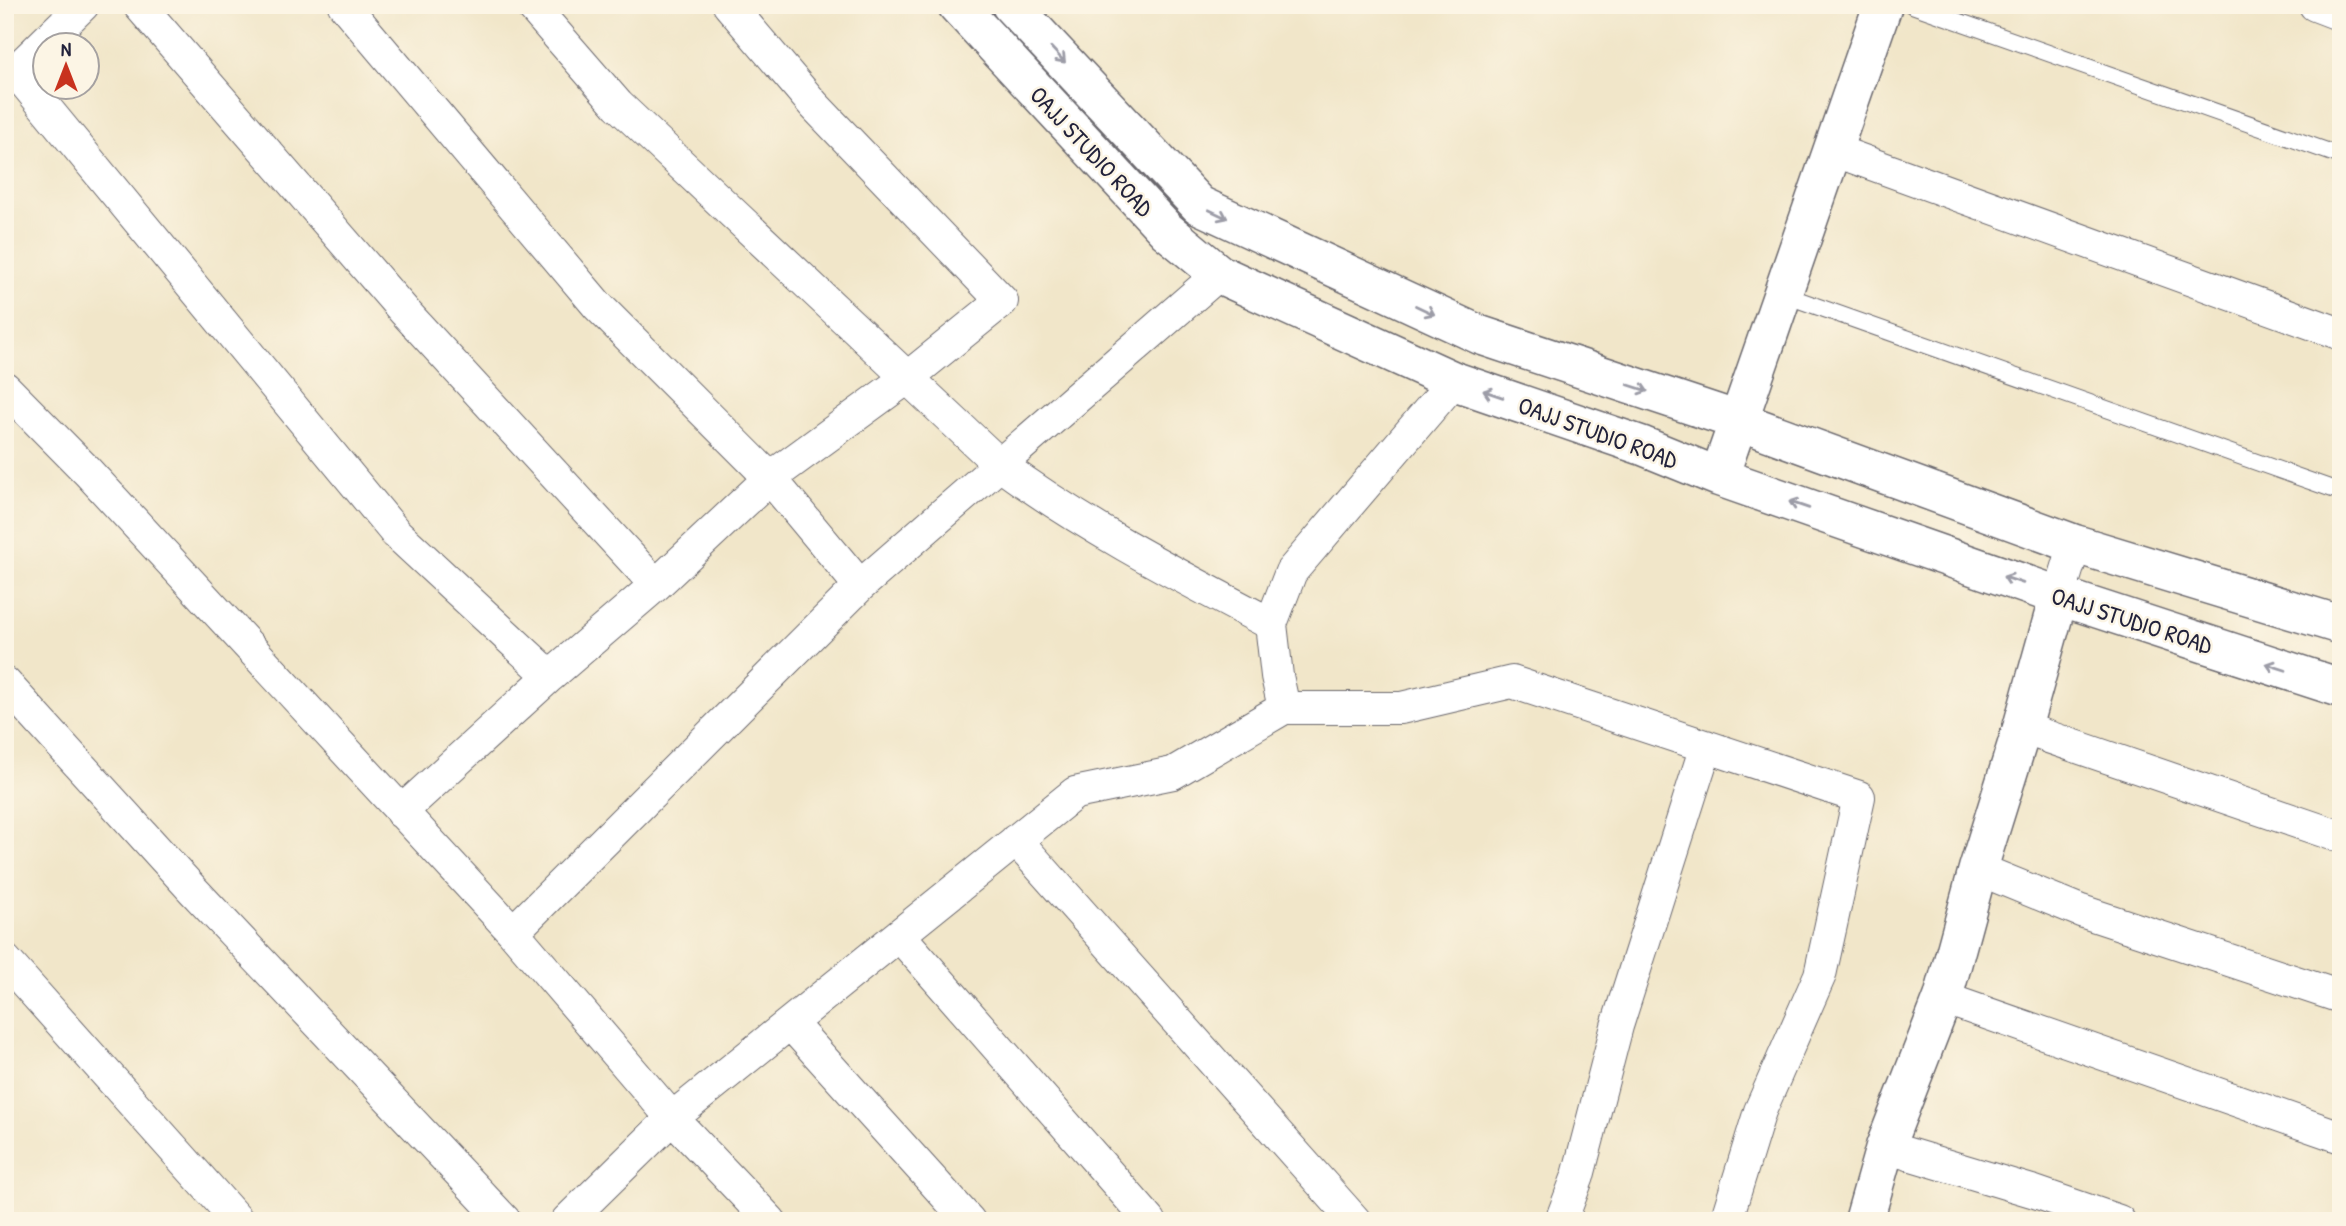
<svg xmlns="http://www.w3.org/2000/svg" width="2346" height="1226" font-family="'Patrick Hand',sans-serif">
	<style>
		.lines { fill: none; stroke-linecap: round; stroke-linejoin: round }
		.service-casing { stroke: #6a676d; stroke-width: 18 }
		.minor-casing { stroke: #6a676d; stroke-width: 34 }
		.tertiary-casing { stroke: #6a676d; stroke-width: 41 }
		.service { stroke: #fff; stroke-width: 16 }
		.minor { stroke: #fff; stroke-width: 32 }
		.tertiary { stroke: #fff; stroke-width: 38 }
		.oneway { stroke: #9c9ca7 }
		.labels { text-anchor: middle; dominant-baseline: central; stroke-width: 5; stroke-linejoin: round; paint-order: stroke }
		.street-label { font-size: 24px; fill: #22223b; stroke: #fcf5e5 }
	</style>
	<rect width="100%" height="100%" fill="#fcf5e5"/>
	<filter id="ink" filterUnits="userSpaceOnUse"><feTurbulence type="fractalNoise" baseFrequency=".0143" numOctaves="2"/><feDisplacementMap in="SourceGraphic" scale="14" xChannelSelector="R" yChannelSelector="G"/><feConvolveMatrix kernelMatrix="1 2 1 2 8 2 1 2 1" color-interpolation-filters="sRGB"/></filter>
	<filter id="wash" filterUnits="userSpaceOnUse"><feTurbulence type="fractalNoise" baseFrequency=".00686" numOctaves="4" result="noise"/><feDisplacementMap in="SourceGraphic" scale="28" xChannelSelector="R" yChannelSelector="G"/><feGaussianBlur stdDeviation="1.57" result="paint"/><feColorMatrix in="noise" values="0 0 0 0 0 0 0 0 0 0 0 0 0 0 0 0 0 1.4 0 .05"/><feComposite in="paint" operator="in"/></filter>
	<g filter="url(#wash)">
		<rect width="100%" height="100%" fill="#f1e6c9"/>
	</g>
	<g filter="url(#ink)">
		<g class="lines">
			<g class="service-casing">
				<path id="service" d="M1912 5 2341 156
					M1782 294 2341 492"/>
			</g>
			<g class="minor-casing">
				<path id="minor" d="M139 5 405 312 656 585
					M344 5 598 306 770 478 860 586
					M531 5 618 105 999 464C1085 527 1178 575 1271 624
					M2315 5 2341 15
					M16 72 396 533 550 676
					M5 81 83 5
					M1833 150 2341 334
					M1454 381 1291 572 1271 624 1277 676 1284 708H1401L1512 682 1859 797 1820 975 1760 1111 1726 1221
					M5 388 87 471 513 932 672 1118 770 1221
					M2059 596 2075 544
					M5 683 193 890 505 1221
					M2022 728 2341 837
					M401 812 550 676 656 585 770 478 907 378 1002 301 814 105 729 5
					M1016 840 1355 1221
					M1978 869 2081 911 2341 997
					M513 932 860 586 1219 274
					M899 935 1150 1221
					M5 960 238 1221
					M1943 998 2341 1137
					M790 1023 969 1221
					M1885 1147 2035 1192 2119 1221
					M567 1221 672 1118 1075 793 1173 773 1284 708
					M1561 1221 1578 1176 1617 1026 1706 746"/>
			</g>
			<g class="tertiary-casing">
				<path id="tertiary" d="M957 5 1167 231 1219 274 1454 381 1643 446 1719 477 2059 596 2341 688
					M1011 5 1199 205 1480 335 1739 421 2075 544 2341 625
					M1719 477 1883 5
					M1864 1221 1885 1147 1943 998 1978 869 2022 728 2059 596"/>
			</g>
			<use href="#service" class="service"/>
			<use href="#minor" class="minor"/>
			<use href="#tertiary" class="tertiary"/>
		</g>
		<defs><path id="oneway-shaft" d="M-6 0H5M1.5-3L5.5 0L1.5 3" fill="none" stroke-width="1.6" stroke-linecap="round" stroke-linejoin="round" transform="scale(1.75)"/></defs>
		<g class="oneway">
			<use href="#oneway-shaft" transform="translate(1058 55) rotate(47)"/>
			<use href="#oneway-shaft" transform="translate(1218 214) rotate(25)"/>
			<use href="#oneway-shaft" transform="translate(1425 310) rotate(25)"/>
			<use href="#oneway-shaft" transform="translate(1638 388) rotate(18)"/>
			<use href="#oneway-shaft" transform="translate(1493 394) rotate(-161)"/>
			<use href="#oneway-shaft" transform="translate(1799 505) rotate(-161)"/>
			<use href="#oneway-shaft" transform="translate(2013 580) rotate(-161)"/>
			<use href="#oneway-shaft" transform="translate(2276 667) rotate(-162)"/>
		</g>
	</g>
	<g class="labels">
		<g class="street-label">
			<text transform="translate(1092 151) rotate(47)">OAJJ STUDIO ROAD</text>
			<text transform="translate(1598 432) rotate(20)">OAJJ STUDIO ROAD</text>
			<text transform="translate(2132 620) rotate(18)">OAJJ STUDIO ROAD</text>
		</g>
	</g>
	<rect width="2346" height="1226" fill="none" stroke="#fcf5e5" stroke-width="28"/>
	<g transform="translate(66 66)"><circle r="33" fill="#fcf5e5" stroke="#a5a1a1" stroke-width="2"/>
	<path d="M0-5L12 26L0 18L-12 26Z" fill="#c8321e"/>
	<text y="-10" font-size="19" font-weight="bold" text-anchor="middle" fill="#22223b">N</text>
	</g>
</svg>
